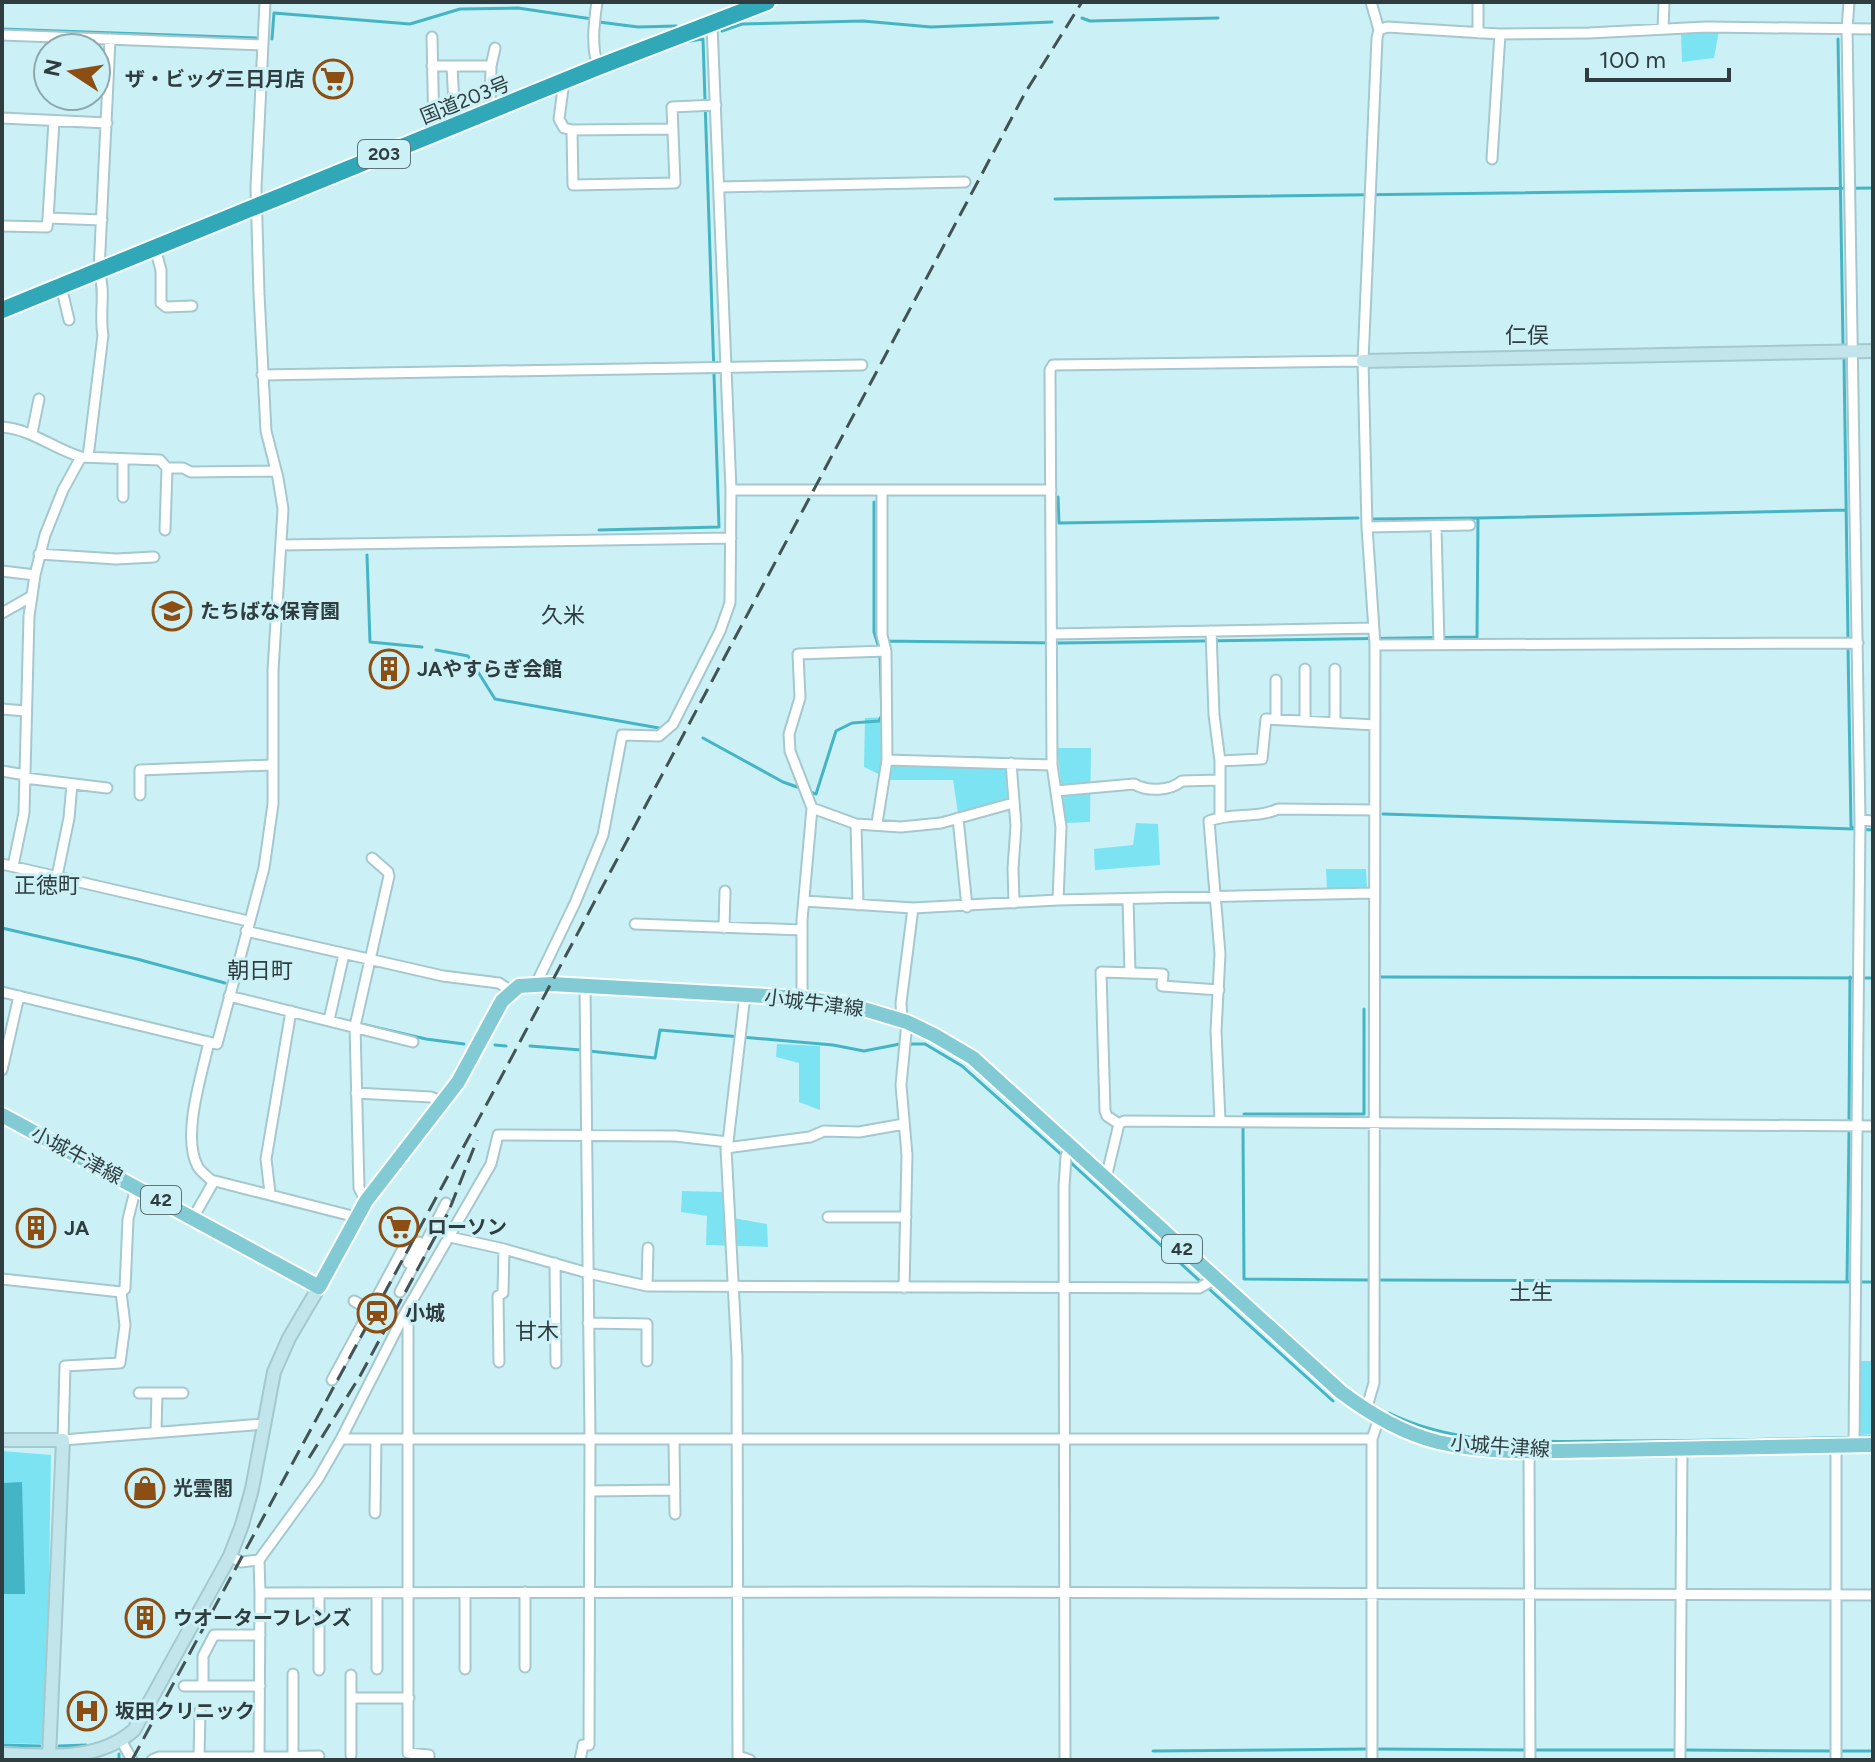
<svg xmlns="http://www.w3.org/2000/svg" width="1875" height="1762" font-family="Figtree,'Noto Sans JP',sans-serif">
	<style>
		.green { fill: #7ce3f2 }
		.water { fill: #45b5c5 }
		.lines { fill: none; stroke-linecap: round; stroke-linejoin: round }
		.stream { stroke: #45b5c5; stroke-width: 3 }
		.street-casing { stroke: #a4c8cd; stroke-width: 13 }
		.secondary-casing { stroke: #a4c8cd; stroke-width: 16 }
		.primary-casing { stroke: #fff; stroke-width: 18 }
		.highway-casing { stroke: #fff; stroke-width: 20 }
		.street { stroke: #fff; stroke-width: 9 }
		.secondary { stroke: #c1e5ea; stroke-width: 12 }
		.primary { stroke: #83cbd4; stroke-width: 14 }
		.highway { stroke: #30a8b8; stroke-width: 16 }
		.rail { stroke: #425356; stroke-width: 3; stroke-dasharray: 16 8; stroke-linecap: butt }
		.labels { text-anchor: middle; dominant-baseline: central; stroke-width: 6; stroke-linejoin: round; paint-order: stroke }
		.shield { fill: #cbf1f6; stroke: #5e7377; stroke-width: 2 }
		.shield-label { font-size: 18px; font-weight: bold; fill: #2f3d40 }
		.poi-label { font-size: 20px; font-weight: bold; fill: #2f3d40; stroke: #cbf1f6; text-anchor: start }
		.street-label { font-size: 20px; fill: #2f3d40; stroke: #cbf1f6 }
		.neighbourhood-label { font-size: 22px; fill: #2f3d40; stroke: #cbf1f6 }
	</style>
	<rect width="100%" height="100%" fill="#cbf1f6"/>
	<path class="green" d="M1719 31 1714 58 1682 62 1681 34Z
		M891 717 893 755 1006 757 1009 801 958 813 953 780H891L864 767 865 718Z
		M1057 748H1091L1090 822 1066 823Z
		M1136 823 1158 824 1160 865 1095 870 1094 849 1133 845Z
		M1326 869H1366L1367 888 1327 889Z
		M777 1044 820 1046V1110L799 1102V1063L776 1057Z
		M682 1191 723 1192 727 1217 767 1224 768 1247 706 1245 707 1216 681 1212Z
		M1860 1361H1873V1434L1859 1435Z
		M2 1451 51 1455 48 1652 42 1744 2 1743Z"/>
	<path class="water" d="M22 1482 25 1594H2V1483Z"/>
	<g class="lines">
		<path class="stream" d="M1082 18 1090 21 1218 18
			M599 22 638 27 676 26
			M2 29 256 38
			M722 31 742 24 863 21 931 27 1052 22
			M272 39 274 13 410 24 460 9 518 8 592 19
			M1838 39 1843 344
			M1055 199 1873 188
			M1844 359 1848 639
			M1058 497 1059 523 1358 518
			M874 502V632L879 648
			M1372 519 1477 518
			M599 530 719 527 703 39 690 41
			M367 555 370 642 422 647
			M877 641 1059 643 1477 637 1478 518 1846 510
			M1848 647 1851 826 1854 829 1873 830
			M436 650 468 656 495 699 659 728
			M703 738 783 782 803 789
			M810 792 816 794 836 731 852 723 879 721 882 715 880 655
			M1383 814 1854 829
			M2 928 137 959 225 983
			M1378 977 1873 978
			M357 1023 426 1039 464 1044
			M495 1045 506 1046
			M530 1046 581 1050
			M589 1051 655 1058 660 1030 833 1045 864 1051 900 1044H925L962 1066 1063 1156
			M1244 1114H1364V1009
			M1849 1122 1850 977
			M1243 1128 1244 1279 1368 1280
			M1069 1161 1202 1283
			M1379 1280 1852 1282
			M1847 1282 1849 1133
			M1859 1282H1873
			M1208 1288 1333 1401
			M1389 1413C1460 1448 1540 1441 1617 1441 1702 1441 1788 1439 1873 1437
			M2 1745 40 1746
			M59 1746 86 1745
			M1377 1749 1526 1750
			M1533 1750H1677
			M1684 1750 1832 1751
			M1153 1751 1367 1749
			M1839 1751H1873
			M119 1760V1754"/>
		<g class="street-casing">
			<path id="street" d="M597 2C594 23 591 46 598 67
				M1478 2V33
				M1849 2 1847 29 1860 820 1854 1445
				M1663 29 1664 2
				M1379 30 1387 27 1500 34 1589 33 1706 27 1873 29
				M2 35 263 45
				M432 37 434 134
				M432 66H491
				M452 66 455 125
				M564 81 559 119 564 128 572 130 672 129
				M490 111 491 66 495 48
				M2 118 107 123
				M54 121 48 218 102 220
				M572 130 573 185 675 183 672 107 716 105
				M1492 159 1500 34
				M719 187 965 182
				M2 226 47 227 48 218
				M155 248 161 270V303L166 307 192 306
				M61 286 69 320
				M262 375 862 365
				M2 427C31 429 54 449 81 457
				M32 433 39 399
				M88 457 103 335C99 314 106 291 99 271L110 39
				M731 490H1051
				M882 491V635L886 651 887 760 1052 765
				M123 497V460
				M1436 526 1439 644
				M1367 527 1470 525
				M165 530 167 468
				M281 545 731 538
				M39 554 116 559 154 557
				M2 571 35 575
				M2 613 32 596
				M1211 631 1214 715 1220 761
				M1052 634 1374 628
				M1375 645 1858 643
				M1276 680V719
				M2 709 25 711
				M1305 721V669
				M1335 722V669
				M1011 763 1016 826 1013 868 1014 903
				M2 771 25 775
				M25 778 107 788
				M1056 791 1134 784C1148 792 1170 791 1182 781L1220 780
				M140 795V770L272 765
				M812 808 856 824 901 827 941 823 1013 803
				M1220 816V761L1262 759 1266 719 1375 725
				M958 818 967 907
				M1860 820 1873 821
				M877 823 887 760
				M856 824 858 905
				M2 864 248 921
				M13 866 24 813 29 616 35 575 45 535 63 490 81 457 160 460 167 468H183L191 472 274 471
				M57 876 69 818 72 784
				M1128 899 1130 973
				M1058 900 1061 827 1052 765 1050 370 1053 365 1363 361
				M804 901 913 908
				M635 924 802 930
				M724 928 725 891
				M246 931 443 976 499 983 511 991
				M536 984 575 903 603 835 622 735 659 736 673 724 720 631 730 603 731 490 712 25
				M2 992 217 1044 264 868 273 804V670L283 509 278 478 266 431 259 294 256 188 265 2
				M229 996 413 1042
				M802 998V920L812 808 790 751 789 734 800 698 798 654 886 651
				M329 1020 344 954
				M902 1020 901 1003 913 908 1058 900 1374 893
				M209 1042C202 1074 181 1137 198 1167 201 1172 207 1176 211 1180L356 1217
				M2 1070 19 996
				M356 1093 431 1097 442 1102
				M1220 1121 1216 1031 1220 954 1209 821C1231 812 1256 819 1278 809L1374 810
				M904 1124 859 1132 824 1131 810 1137 726 1148 728 1142 675 1136 498 1135 491 1164 405 1313 341 1439 318 1479 259 1560 260 1593 905 1592 1873 1595
				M1119 1124 1107 1116 1105 1111 1101 972 1163 974 1162 986 1219 990
				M728 1142 745 995
				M726 1148 737 1357 738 1756 750 1760
				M1106 1178 1119 1124 1124 1121 1873 1126
				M136 1187 128 1219 125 1289 121 1292 125 1325 120 1363 65 1366 63 1440 264 1424
				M270 1193 266 1159 291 1011
				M366 1201 359 1188 355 1026 389 876 388 872 372 858
				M828 1217H906
				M193 1218 214 1181
				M450 1237 504 1249 588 1273 647 1286 1199 1288 1215 1279
				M413 1259 410 1264 408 1263 419 1242
				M555 1263 556 1363
				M2 1279 121 1292
				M647 1286 648 1248
				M904 1288 907 1155 901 1085 907 1022
				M400 1292 446 1203
				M354 1301 370 1310 407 1241
				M405 1313 408 1324V1753L429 1755V1760
				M588 1323 647 1324V1361
				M499 1362 498 1296 503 1293 504 1249
				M332 1380 370 1310
				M139 1393H183
				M1366 1410 1374 1383 1375 645 1367 527 1363 361 1377 38 1379 30 1371 2
				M156 1432 157 1393
				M341 1439H1372
				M674 1440 675 1514
				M1836 1445V1757
				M1529 1451 1530 1760
				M590 1491 675 1490
				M375 1513 376 1439
				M230 1556 241 1562 259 1560
				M525 1592V1667
				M319 1593V1670
				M377 1593V1669
				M465 1593V1669
				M293 1674V1757
				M351 1675V1755
				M184 1686H260
				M203 1686V1656L214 1635H260
				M351 1698H409
				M122 1742 132 1760
				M199 1757 200 1711
				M152 1760 159 1757H259L260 1593
				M259 1760V1757L319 1756
				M580 1760 583 1745H589L590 1438 585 987
				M1065 1760 1064 1187 1066 1156 1070 1146
				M1372 1760V1439L1379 1418
				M1680 1760 1682 1449"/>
		</g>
		<g class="secondary-casing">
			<path id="secondary" d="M1363 361 1873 351
				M2 1440H63L49 1756
				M2 1754C47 1756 98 1762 134 1730L230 1556 242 1525 252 1489 274 1372 289 1338 319 1287"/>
		</g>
		<g class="primary-casing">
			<path id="primary" d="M2 1115 319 1287 366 1201 458 1082 502 1001 519 986 551 984 802 998 847 1004 907 1022 934 1035 973 1058 1341 1392C1370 1414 1402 1433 1438 1442 1494 1455 1553 1451 1609 1450 1697 1449 1785 1447 1873 1445"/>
		</g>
		<g class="highway-casing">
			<path id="highway" d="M2 310 598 67 767 2"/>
		</g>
		<use href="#street" class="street"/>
		<use href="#secondary" class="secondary"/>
		<use href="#primary" class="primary"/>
		<use href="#highway" class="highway"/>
		<path class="rail" d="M309 1458 360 1376 448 1213 477 1140
			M132 1760 490 1098 1025 93 1082 2"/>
	</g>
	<defs>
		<g id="supermarket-ring" transform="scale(2)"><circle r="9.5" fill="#cbf1f6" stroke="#8d4e13" stroke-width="1.5"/><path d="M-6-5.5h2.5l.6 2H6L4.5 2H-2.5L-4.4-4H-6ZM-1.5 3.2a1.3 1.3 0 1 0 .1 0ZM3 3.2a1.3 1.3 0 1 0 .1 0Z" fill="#8d4e13"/></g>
		<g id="school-ring" transform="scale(2)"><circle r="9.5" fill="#cbf1f6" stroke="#8d4e13" stroke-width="1.5"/><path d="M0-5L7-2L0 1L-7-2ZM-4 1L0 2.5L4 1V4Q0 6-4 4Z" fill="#8d4e13"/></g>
		<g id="building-ring" transform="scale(2)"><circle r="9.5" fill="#cbf1f6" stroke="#8d4e13" stroke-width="1.5"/><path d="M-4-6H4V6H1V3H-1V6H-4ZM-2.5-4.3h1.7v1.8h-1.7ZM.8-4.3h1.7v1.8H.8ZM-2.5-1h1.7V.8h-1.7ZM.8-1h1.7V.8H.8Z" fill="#8d4e13"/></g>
		<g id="station-ring" transform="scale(2)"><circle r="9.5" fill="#cbf1f6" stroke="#8d4e13" stroke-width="1.5"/><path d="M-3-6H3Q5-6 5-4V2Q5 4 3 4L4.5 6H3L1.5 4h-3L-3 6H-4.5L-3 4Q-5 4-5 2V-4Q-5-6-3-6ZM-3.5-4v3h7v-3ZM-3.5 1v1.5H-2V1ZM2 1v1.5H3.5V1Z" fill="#8d4e13"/></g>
		<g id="shop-ring" transform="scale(2)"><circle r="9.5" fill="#cbf1f6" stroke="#8d4e13" stroke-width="1.5"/><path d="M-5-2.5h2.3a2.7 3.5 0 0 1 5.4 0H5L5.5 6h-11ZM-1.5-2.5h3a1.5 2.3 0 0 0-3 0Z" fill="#8d4e13"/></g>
		<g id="hospital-ring" transform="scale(2)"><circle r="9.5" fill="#cbf1f6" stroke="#8d4e13" stroke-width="1.5"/><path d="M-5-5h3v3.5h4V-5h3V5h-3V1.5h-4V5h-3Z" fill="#8d4e13"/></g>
	</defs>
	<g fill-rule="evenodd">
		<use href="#supermarket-ring" x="333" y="79"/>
		<use href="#school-ring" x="172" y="611"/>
		<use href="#building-ring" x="389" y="669"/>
		<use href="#supermarket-ring" x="399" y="1227"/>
		<use href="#building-ring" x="36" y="1228"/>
		<use href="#station-ring" x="377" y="1313"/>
		<use href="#shop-ring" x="145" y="1488"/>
		<use href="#building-ring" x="145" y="1618"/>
		<use href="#hospital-ring" x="87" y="1711"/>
	</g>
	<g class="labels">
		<g class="shield">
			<rect x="358" y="140" width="52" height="28" rx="6"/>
			<rect x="141" y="1186" width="40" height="28" rx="6"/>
			<rect x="1162" y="1235" width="40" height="28" rx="6"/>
		</g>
		<g class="shield-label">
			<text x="384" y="154">203</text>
			<text x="161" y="1200">42</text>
			<text x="1182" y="1249">42</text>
		</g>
		<g class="poi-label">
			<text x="305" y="79" text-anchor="end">ザ・ビッグ三日月店</text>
			<text x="200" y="611">たちばな保育園</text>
			<text x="417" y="669">JAやすらぎ会館</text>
			<text x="427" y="1227">ローソン</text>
			<text x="64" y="1228">JA</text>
			<text x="405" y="1313">小城</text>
			<text x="173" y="1488">光雲閣</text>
			<text x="173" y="1618">ウオーターフレンズ</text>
			<text x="115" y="1711">坂田クリニック</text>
		</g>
		<g class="street-label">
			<text transform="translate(465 100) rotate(-22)">国道203号</text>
			<text transform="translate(814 1003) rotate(7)">小城牛津線</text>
			<text transform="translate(77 1155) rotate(28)">小城牛津線</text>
			<text transform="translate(1500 1446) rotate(4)">小城牛津線</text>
		</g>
		<g class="neighbourhood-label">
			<text x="1527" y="335">仁俣</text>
			<text x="563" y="615">久米</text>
			<text x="47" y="885">正徳町</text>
			<text x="260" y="970">朝日町</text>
			<text x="1531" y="1292">土生</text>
			<text x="537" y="1331">甘木</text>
		</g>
	</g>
	<rect width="1875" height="1762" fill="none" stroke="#2f3d40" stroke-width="8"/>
	<g transform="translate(72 72) rotate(282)"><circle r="38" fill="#cbf1f6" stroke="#8da9ad" stroke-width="2"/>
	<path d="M0-6L14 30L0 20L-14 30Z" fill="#8d4e13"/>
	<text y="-12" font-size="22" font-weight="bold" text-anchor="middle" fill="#2f3d40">N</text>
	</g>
	<path d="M1587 68v12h142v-12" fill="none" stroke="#2f3d40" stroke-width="4"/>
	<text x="1599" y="68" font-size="24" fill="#2f3d40" stroke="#cbf1f6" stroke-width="6" paint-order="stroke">100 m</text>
</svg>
